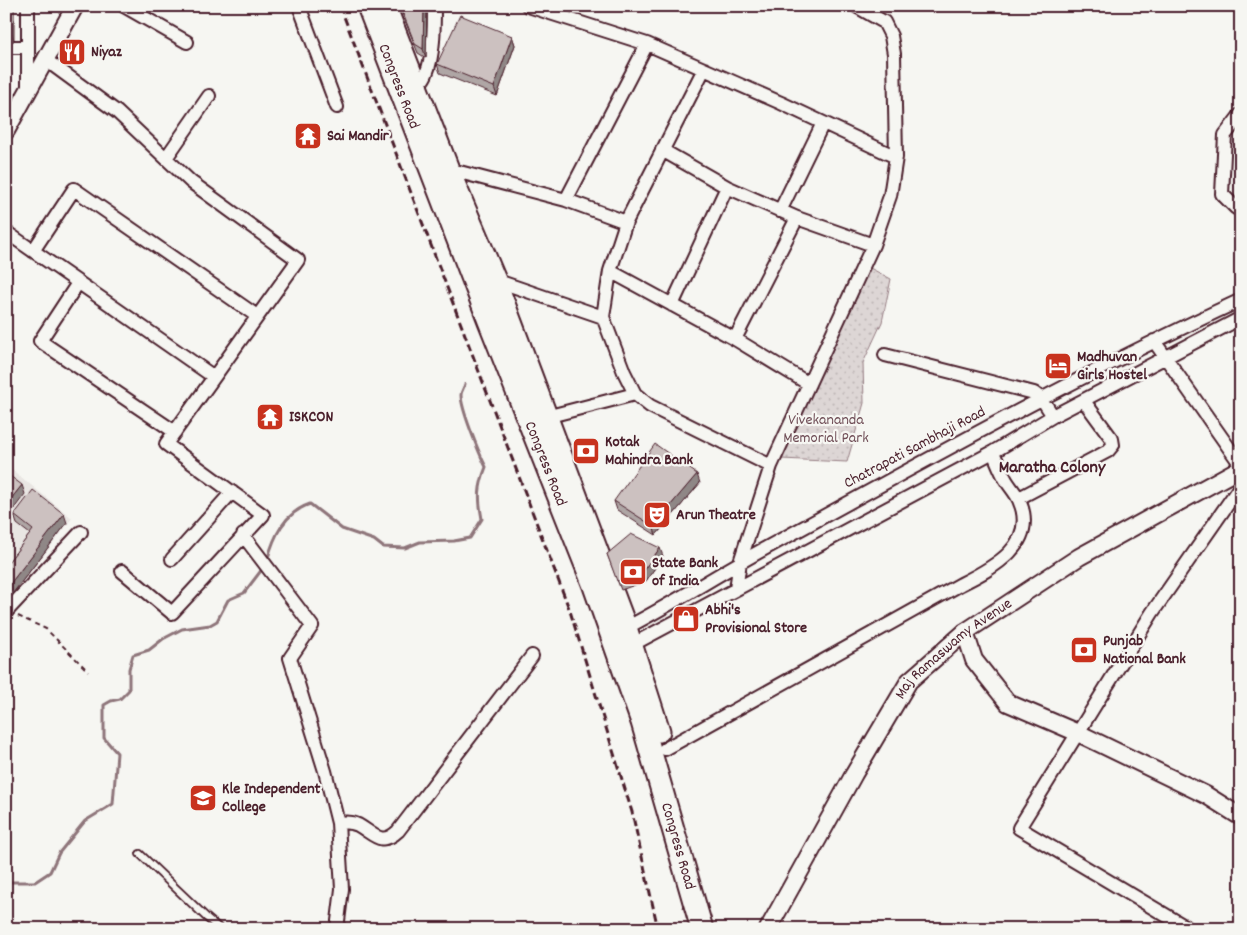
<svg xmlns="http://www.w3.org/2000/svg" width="1247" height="935" font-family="Dekko,sans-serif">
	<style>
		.built { fill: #e9e6e3 }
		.park { fill: url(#park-dots); stroke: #947a80 }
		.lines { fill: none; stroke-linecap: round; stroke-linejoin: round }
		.stream { stroke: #8e747a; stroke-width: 3 }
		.service-casing { stroke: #4a1f2b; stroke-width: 10 }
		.minor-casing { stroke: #4a1f2b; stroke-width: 16 }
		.tertiary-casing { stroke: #4a1f2b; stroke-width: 20 }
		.trunk-casing { stroke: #4a1f2b; stroke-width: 25 }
		.path { stroke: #4a1f2b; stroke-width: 2; stroke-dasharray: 5 4; stroke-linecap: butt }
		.service { stroke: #f6f6f2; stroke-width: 6 }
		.minor { stroke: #f6f6f2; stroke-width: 12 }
		.tertiary { stroke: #f6f6f2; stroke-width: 16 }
		.trunk { stroke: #f6f6f2; stroke-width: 21 }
		.rail { stroke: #4a1f2b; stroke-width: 3; stroke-dasharray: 8 4; stroke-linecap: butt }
		.wall { fill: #afa6a5; stroke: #4a1f2b }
		.shaded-wall { fill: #8f8786; stroke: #4a1f2b }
		.building { fill: #ccc1c0; stroke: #4a1f2b }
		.labels { text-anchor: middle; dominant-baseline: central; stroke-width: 4.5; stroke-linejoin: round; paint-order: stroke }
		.poi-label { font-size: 16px; font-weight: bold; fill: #4a1f2b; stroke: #f6f6f2; text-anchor: start }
		.street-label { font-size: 16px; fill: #4a1f2b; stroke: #f6f6f2 }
		.park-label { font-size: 16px; fill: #6f4d56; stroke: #f6f6f2 }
		.neighbourhood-label { font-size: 18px; font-weight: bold; fill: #4a1f2b; stroke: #f6f6f2 }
	</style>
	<defs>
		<pattern id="park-dots" width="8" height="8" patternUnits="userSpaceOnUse" patternTransform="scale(1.25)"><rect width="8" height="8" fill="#ddd6d5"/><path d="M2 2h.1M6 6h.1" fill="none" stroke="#bfb7b7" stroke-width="1.8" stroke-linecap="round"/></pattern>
	</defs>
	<rect width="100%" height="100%" fill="#f6f6f2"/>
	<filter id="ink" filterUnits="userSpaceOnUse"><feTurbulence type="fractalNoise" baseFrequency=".02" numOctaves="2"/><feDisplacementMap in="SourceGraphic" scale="10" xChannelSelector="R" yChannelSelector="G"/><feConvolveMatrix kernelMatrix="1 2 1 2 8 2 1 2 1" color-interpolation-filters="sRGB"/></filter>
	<g filter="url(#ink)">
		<path class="built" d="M6 465 72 518 6 605Z"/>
		<path class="park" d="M868 267 891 279 882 322 863 363 864 403 847 462 781 459Z"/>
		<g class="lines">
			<path class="stream" d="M267 561C274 536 284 513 310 504L342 529 374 540 383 547 405 548 420 542 454 541 470 538 482 519C478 498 478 487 486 467 479 453 461 409 461 395 461 391 464 388 465 384
				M6 882H35L50 872 59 853 85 821 113 804 117 753 104 738V705L111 701 120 699 129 690V669L133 655 149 650 163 639 182 629 210 625 217 621 228 600 244 593 263 568"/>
			<g class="service-casing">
				<path id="service" d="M140 854 207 918 220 929"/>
			</g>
			<g class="minor-casing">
				<path id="minor" d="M28 6V91
					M124 6 187 42
					M299 6 337 107
					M528 6 647 44
					M6 47H28
					M46 60 117 112 191 182 298 260 166 444 263 515 172 613 122 571
					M704 69 626 222 610 271 603 317 624 372 635 394 650 406 771 466 740 562 736 589
					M417 88C420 83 424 79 426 74 434 56 434 26 434 6
					M1241 114 1225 135 1222 194 1236 208 1241 206
					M662 150 727 187 797 218 873 245
					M166 158 209 96
					M444 170 448 169 566 200 626 222
					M566 200 647 44 781 103 896 157
					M780 211 823 123
					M6 232 214 377
					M33 251 74 189 257 316
					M610 271 735 339 809 384
					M495 280 603 317
					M78 283 40 341 175 432
					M672 305 727 187
					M735 339 797 218
					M1154 341 1241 465
					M885 355 1034 393 1042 399 1053 416
					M546 417 635 394
					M771 466 873 245 890 196 896 157 894 54 891 36 884 22 856 6
					M1019 498 1108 451 1113 445 1112 439 1084 401
					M243 535 312 626 290 658 325 771 338 823 342 889 337 929
					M172 559 232 492
					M6 612 81 532
					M622 630C671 605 718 574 766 548 923 462 1079 375 1241 300
					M626 648 993 452 1053 416 1241 318
					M665 749 961 584C993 568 1039 544 1019 500 1016 493 1010 487 1006 480 1001 472 997 461 993 452
					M338 823C345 822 352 822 358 825 374 834 381 847 398 831L532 656
					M1189 929 1019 828 1152 613 1241 485"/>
			</g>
			<g class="tertiary-casing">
				<g id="tertiary">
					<path d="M6 131 75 6"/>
					<path d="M965 632 974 660 1008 703 1078 733 1206 795 1241 817"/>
					<path id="s1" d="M768 929 854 774 909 681 965 632 1079 557 1241 468"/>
				</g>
			</g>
			<g class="trunk-casing">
				<g id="trunk">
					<path id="s2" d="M368 6 489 321 594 586 642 722 702 929"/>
					<path d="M385 6 448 169 495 280 626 628 659 731"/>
				</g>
			</g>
			<path class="path" d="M18 616 46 629 88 671"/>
			<use href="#service" class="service"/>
			<use href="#minor" class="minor"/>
			<use href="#tertiary" class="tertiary"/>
			<use href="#trunk" class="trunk"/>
			<path class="rail" d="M340 6 570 611 632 812 658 929"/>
		</g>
		<path class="wall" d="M6 6 14 41 6 42Z
			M399 6H427L426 58 418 53Z
			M512 36 515 45 497 96 440 73 437 64Z
			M700 483 656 535 617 510 614 501Z
			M14 515 67 523 6 602V565L30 534 17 524Z
			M607 554 663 556 646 581 621 590Z"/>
		<path class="shaded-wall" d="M11 6H14V41L11 32Z
			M424 6H427L426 58 423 49Z
			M512 36 515 45 497 96 494 87Z
			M697 474 700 483 656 535 653 526Z
			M22 485 25 494 7 518 6 505Z
			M64 514 67 523 6 602V589Z
			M660 548 663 556 646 581 642 572Z"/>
		<path class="building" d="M6 6H11V32L6 33Z
			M400 6H424L423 49 415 44Z
			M460 15 512 36 494 87 437 64Z
			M655 444 697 474 653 526 614 501Z
			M6 473 22 485 6 505Z
			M33 490 64 514 6 589V565L33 530 14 515Z
			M631 534 660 548 642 572 617 581 607 554Z"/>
	</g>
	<defs>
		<g id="restaurant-square" transform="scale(1.4375)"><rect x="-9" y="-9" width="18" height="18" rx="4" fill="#c8321e" stroke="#f6f6f2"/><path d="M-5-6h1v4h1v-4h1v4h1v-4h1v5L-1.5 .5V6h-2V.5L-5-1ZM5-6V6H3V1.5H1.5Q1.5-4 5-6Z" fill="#fff"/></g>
		<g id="temple-square" transform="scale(1.4375)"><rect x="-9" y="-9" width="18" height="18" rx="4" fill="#c8321e" stroke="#f6f6f2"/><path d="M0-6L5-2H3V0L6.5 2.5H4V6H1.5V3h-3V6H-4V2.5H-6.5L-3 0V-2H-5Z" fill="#fff"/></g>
		<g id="hotel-square" transform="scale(1.4375)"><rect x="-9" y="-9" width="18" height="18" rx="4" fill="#c8321e" stroke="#f6f6f2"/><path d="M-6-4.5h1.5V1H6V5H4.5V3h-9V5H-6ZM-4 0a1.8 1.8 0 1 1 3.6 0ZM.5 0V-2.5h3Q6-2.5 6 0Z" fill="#fff"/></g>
		<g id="bank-square" transform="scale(1.4375)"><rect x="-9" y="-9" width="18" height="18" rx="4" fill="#c8321e" stroke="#f6f6f2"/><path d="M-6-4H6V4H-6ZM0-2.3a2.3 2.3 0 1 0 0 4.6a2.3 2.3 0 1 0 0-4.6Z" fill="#fff"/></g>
		<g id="theatre-square" transform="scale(1.4375)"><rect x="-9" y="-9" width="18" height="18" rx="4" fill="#c8321e" stroke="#f6f6f2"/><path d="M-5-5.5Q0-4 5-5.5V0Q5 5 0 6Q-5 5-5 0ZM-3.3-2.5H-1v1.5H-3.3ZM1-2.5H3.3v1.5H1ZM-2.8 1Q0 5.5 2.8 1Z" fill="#fff"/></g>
		<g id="shop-square" transform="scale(1.4375)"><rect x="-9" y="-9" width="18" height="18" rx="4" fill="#c8321e" stroke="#f6f6f2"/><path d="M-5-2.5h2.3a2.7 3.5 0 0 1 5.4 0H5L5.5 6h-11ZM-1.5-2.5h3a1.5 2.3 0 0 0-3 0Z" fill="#fff"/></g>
		<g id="university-square" transform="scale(1.4375)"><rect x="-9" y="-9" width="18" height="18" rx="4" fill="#c8321e" stroke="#f6f6f2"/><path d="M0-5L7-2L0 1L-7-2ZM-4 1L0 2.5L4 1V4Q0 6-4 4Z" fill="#fff"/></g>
	</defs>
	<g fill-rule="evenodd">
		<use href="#restaurant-square" x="72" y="52"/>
		<use href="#temple-square" x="308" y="136"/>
		<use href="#hotel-square" x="1058" y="366"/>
		<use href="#temple-square" x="270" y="417"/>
		<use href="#bank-square" x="586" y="451"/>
		<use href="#theatre-square" x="657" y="515"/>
		<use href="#bank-square" x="633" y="572"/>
		<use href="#shop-square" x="686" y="619"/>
		<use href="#bank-square" x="1084" y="650"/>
		<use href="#university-square" x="203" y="798"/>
	</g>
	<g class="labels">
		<g class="poi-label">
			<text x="91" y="52">Niyaz</text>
			<text x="327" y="136">Sai Mandir</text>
			<text x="1077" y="357">Madhuvan<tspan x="1077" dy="18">Girls Hostel</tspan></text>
			<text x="289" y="417">ISKCON</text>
			<text x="605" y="442">Kotak<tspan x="605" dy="18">Mahindra Bank</tspan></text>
			<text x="676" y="515">Arun Theatre</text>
			<text x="652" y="563">State Bank<tspan x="652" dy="18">of India</tspan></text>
			<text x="705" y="610">Abhi's<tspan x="705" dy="18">Provisional Store</tspan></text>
			<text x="1103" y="641">Punjab<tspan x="1103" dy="18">National Bank</tspan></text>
			<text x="222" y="789">Kle Independent<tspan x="222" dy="18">College</tspan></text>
		</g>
		<g class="street-label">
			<text stroke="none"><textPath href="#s2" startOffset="86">Congress Road</textPath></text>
			<text transform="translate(915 448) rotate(-28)">Chatrapati Sambhaji Road</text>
			<text stroke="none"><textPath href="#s2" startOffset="491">Congress Road</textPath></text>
			<text stroke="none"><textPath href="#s1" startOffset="340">Maj Ramaswamy Avenue</textPath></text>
			<text stroke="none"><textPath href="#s2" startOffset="896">Congress Road</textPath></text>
		</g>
		<g class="park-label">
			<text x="826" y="420">Vivekananda<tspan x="826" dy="18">Memorial Park</tspan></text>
		</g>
		<g class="neighbourhood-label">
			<text x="1052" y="468">Maratha Colony</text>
		</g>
	</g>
	<rect width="1247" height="935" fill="none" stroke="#f6f6f2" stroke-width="25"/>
	<rect x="12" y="12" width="1222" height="910" fill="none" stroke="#4a1f2b" stroke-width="2" filter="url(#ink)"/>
</svg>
